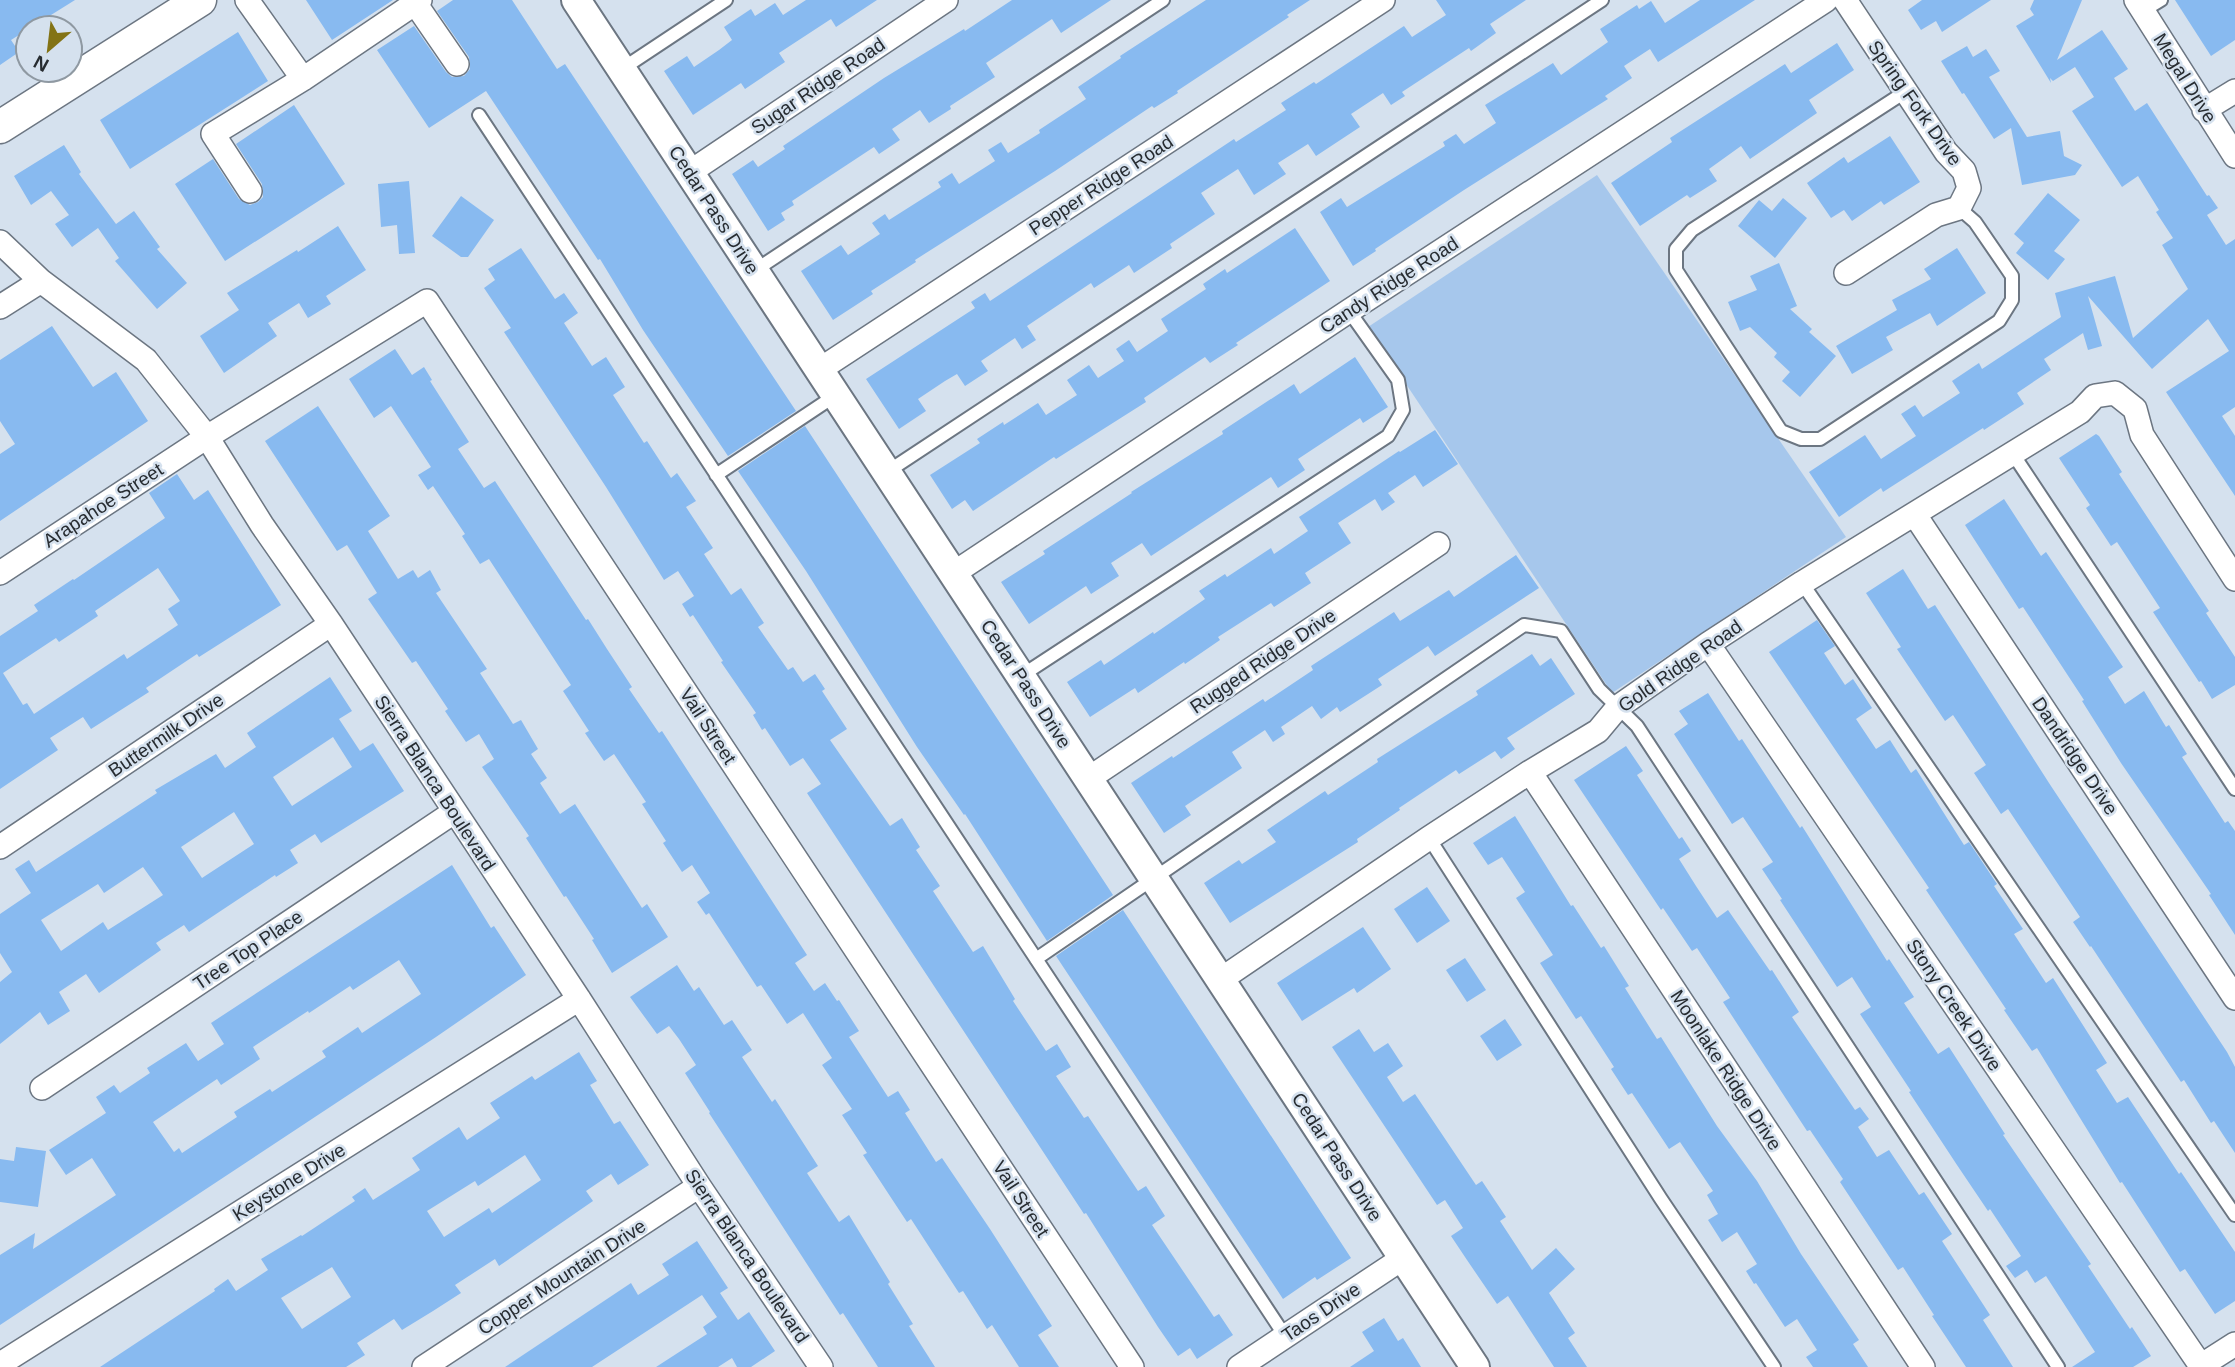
<svg xmlns="http://www.w3.org/2000/svg" width="2235" height="1367" font-family="Arial,sans-serif">
	<style>
		.green { fill: #a6c7ec }
		.building { fill: #88baf0; fill-rule: evenodd }
		.lines { fill: none; stroke-linecap: round; stroke-linejoin: round }
		.service-casing { stroke: #6c7682; stroke-width: 16 }
		.minor-casing { stroke: #6c7682; stroke-width: 26 }
		.tertiary-casing { stroke: #6c7682; stroke-width: 32 }
		.secondary-casing { stroke: #6c7682; stroke-width: 35 }
		.service { stroke: #fff; stroke-width: 12 }
		.minor { stroke: #fff; stroke-width: 23 }
		.tertiary { stroke: #fff; stroke-width: 28 }
		.secondary { stroke: #fff; stroke-width: 32 }
		.labels { text-anchor: middle; dominant-baseline: central; stroke-width: 5; stroke-linejoin: round; paint-order: stroke }
		.street-label { font-size: 19px; fill: #272c31; stroke: #d5e1ee }
	</style>
	<rect width="100%" height="100%" fill="#d5e1ee"/>
	<path class="green" d="M1597 175 1846 537 1612 693 1368 327Z"/>
	<path class="building" d="M0 0H75L11 40 19 52 0 65Z
		M306 0H393L332 40Z
		M453 0H512L557 69 565 64 796 411 728 456 643 330 600 259 598 260 486 91 429 128 377 50 414 26 446 72 452 77 464 76 470 69 469 57 437 11Z
		M806 0H877L836 27 831 19 779 53 785 62 745 89 741 83 693 115 664 71 687 56 694 67 719 50 732 40 724 27 751 9 755 16 775 3 783 15Z
		M1012 0H1111L1061 33 1052 19 986 63 995 77 950 106 951 109 929 123 920 110 892 129 900 140 879 154 874 147 792 201 794 205 781 213 785 220 768 231 732 174 753 160 758 167 785 149 783 146 884 78 964 29 965 31Z
		M1206 0H1310L1287 15 1289 17 1177 91 1178 93 1154 108 1152 106 1055 171 915 260 916 262 871 291 873 294 833 320 801 271 841 245 848 255 880 234 872 223 885 214 889 220 941 187 938 182 952 173 959 184 995 161 988 150 1001 142 1008 153 1040 133 1039 130 1086 99 1078 87 1121 58 1120 56Z
		M1436 0H1526L1490 24 1496 33 1471 51 1469 48 1402 92 1405 96 1391 105 1383 93 1351 114 1360 127 1316 156 1308 144 1278 163 1286 174 1254 195 1238 169 1201 193 1215 214 1170 244 1172 248 1134 273 1129 265 1094 288 1091 283 1027 326 1036 340 1022 349 1015 338 981 361 988 371 965 386 957 374 945 381 918 399 926 411 899 429 866 379 975 308 971 302 985 293 990 301 1234 139 1236 142 1286 110 1281 103 1314 82 1316 84 1404 26 1412 37 1446 15Z
		M1700 0H1755L1658 62 1650 49 1624 66 1632 78 1605 96 1608 99 1464 190 1375 249 1376 251 1353 266 1320 212 1341 198 1347 207 1445 146 1443 142 1456 134 1464 144 1496 123 1485 105 1553 63 1561 75 1608 42 1600 29 1637 5 1639 9 1651 1 1665 23Z
		M1922 0H1991L1942 32 1936 21 1921 30 1908 10Z
		M2034 0H2082L2057 60 2102 30 2128 69 2114 78 2135 111 2147 103 2207 196 2209 195 2218 208 2207 215 2226 245 2235 239V407L2222 416 2235 436V496L2166 392 2229 351 2208 319 2152 369 2088 296 2102 346 2088 350 2083 333 2044 359 2051 370 2017 393 2024 404 1984 430 1983 428 1883 492 1881 488 1839 517 1809 472 1865 435 1881 459 1916 436 1901 414 1915 405 1923 417 1960 393 1952 381 1979 363 1982 369 2061 317 2055 293 2115 276 2133 338 2188 289 2162 245 2173 238 2156 212 2159 210 2138 176 2122 187 2072 111 2094 97 2075 67 2053 81 2050 78 2051 83 2016 26 2034 15 2030 9Z
		M2175 0H2235V40L2211 56Z
		M238 32 268 81 130 169 100 120Z
		M1837 43 1854 70 1809 100 1817 113 1750 159 1741 146 1709 169 1717 181 1690 198 1687 195 1640 226 1611 183 1672 142 1670 138 1785 64 1791 73Z
		M1967 46 1973 57 1986 49 2000 71 1989 77 2027 137 2060 131 2064 156 2082 165 2075 175 2022 185 2011 128 1994 139 1964 93 1962 94 1941 61Z
		M294 105 345 184 225 261 175 184 213 159 239 199 250 205 258 202 263 197 262 184 236 144Z
		M1890 136 1920 182 1884 205 1881 201 1852 221 1844 210 1831 218 1807 183 1844 157 1848 163Z
		M64 145 81 172 79 174 116 224 134 211 160 247 157 249 187 283 157 309 115 261 119 258 98 228 72 247 55 224 69 215 51 191 31 205 14 176Z
		M409 181 415 253 399 254 397 225 381 227 378 184Z
		M2048 193 2080 220 2054 251 2065 259 2048 280 2016 253 2024 243 2014 234Z
		M461 196 494 220 468 257H461L432 236Z
		M1783 198 1807 218 1775 258 1738 226 1759 200 1772 211Z
		M338 226 366 270 326 296 331 304 308 318 299 303 268 323 277 336 224 373 200 336 239 310 227 293 297 250 298 252Z
		M1295 228 1330 281 1236 343 1238 345 1210 363 1205 357 1144 398 1146 402 1056 459 1054 457 973 511 965 500 952 509 930 475 980 443 977 439 1003 422 1004 425 1038 403 1046 415 1077 395 1067 380 1089 365 1098 378 1124 361 1116 349 1129 340 1137 352 1168 331 1161 319 1206 289 1203 284 1225 269 1227 273Z
		M521 248 555 299 564 293 578 313 564 323 592 366 606 357 625 387 613 395 644 443 647 441 671 478 677 473 696 501 686 507 713 548 704 554 731 595 741 588 764 623 758 627 788 670 793 667 803 682 815 674 825 689 822 691 847 729 830 740 890 826 902 818 920 847 916 850 940 886 933 891 973 952 983 946 1015 999 1013 1001 1046 1051 1057 1044 1071 1067 1056 1076 1084 1118 1088 1116 1138 1191 1146 1186 1165 1216 1152 1225 1214 1317 1219 1314 1233 1335 1197 1359 1190 1348 1178 1356 1158 1327 1086 1213 1084 1214 1061 1179 807 793 821 784 803 758 790 766 765 728 762 730 753 715 756 713 721 662 723 661 693 615 690 617 682 604 694 596 678 571 664 580 606 487 504 332 511 328 484 288 495 280 488 269Z
		M1957 248 1986 293 1937 326 1930 313 1886 337 1893 350 1852 374 1836 346 1897 310 1892 300 1931 279 1924 269Z
		M1779 263 1797 306 1790 309 1812 329 1809 332 1836 356 1800 397 1782 381 1790 372 1774 357 1777 353 1750 327 1740 331 1728 302 1757 290 1750 276Z
		M52 326 93 387 116 372 148 421 0 521V454L15 444 0 421V360Z
		M395 349 412 375 424 367 432 380 430 381 469 442 458 449 484 488 495 481 586 620 588 619 607 649 632 687 629 689 659 733 662 731 807 955 795 963 814 991 825 983 837 1001 839 1000 859 1031 849 1037 888 1097 898 1091 910 1110 905 1113 936 1162 942 1158 990 1229 1052 1326 1038 1335 1059 1367H1019L992 1325 987 1329 963 1291 959 1293 911 1219 907 1222 863 1155 867 1153 842 1115 852 1109 822 1065 832 1058 803 1013 787 1024 761 985 757 987 709 913 706 915 697 902 710 893 692 865 682 872 663 843 666 841 642 804 646 802 614 754 604 761 585 733 589 731 563 691 571 685 489 559 480 564 462 536 465 534 433 486 428 490 418 475 431 467 391 406 374 418 349 379Z
		M1355 357 1388 407 1363 423 1360 418 1298 459 1305 470 1278 488 1271 477 1151 556 1142 543 1111 563 1119 576 1091 594 1086 586 1029 624 1001 582 1045 554 1043 551 1132 493 1131 492 1223 434 1222 431 1294 384 1300 394Z
		M318 406 390 516 368 531 398 579 413 570 418 578 430 570 441 590 436 593 487 669 480 673 513 724 521 720 538 749 531 754 547 778 540 783 560 814 575 804 642 908 647 904 668 937 612 973 592 940 594 939 566 896 564 897 526 838 529 836 482 767 494 759 479 734 466 742 445 711 448 709 416 661 412 663 368 599 377 593 347 545 337 551 265 441Z
		M805 426 1113 895 1047 941 965 814 964 815 917 747 806 571 738 471Z
		M1435 430 1458 464 1423 487 1415 475 1388 493 1395 502 1382 511 1375 499 1338 523 1351 543 1305 573 1311 583 1274 607 1271 603 1218 637 1220 640 1185 664 1184 662 1138 693 1135 688 1090 717 1067 682 1101 660 1104 665 1153 632 1154 634 1205 599 1199 591 1225 574 1227 577 1271 548 1274 554 1308 531 1299 517 1399 451 1400 452Z
		M2096 434 2099 436 2122 472 2119 474 2209 611 2206 613 2235 657V685L2212 699 2201 681 2199 682 2153 612 2160 608 2117 542 2111 546 2086 508 2090 505 2059 458Z
		M177 474 194 500 208 490 281 605 199 657 197 654 146 688 149 692 91 729 83 717 50 738 58 750 0 789V636L38 611 34 605 73 579 74 580 165 518 149 493ZM158 568 180 601 168 609 178 625 127 659 124 654 34 714 27 703 23 705 3 673 56 638 59 642 98 616 95 611Z
		M2004 499 2041 556 2046 552 2123 667 2108 677 2125 704 2144 691 2166 727 2169 725 2187 754 2182 757 2225 823 2228 821 2235 831V935L2209 895 2211 894 2121 763 2082 701 2084 700 2023 607 2019 609 1965 525Z
		M1516 555 1539 588 1435 656 1428 646 1378 679 1382 685 1340 712 1337 707 1321 719 1312 706 1281 727 1285 734 1273 742 1265 730 1232 752 1242 768 1185 806 1191 815 1164 833 1131 783 1172 756 1173 758 1263 699 1265 702 1313 670 1311 666 1394 612 1400 621 1449 590 1454 597Z
		M1903 569 1928 609 1935 605 2049 783 2227 1052 2235 1067V1153L2214 1121 2211 1123 2184 1080 2181 1082 2091 946 2090 947 2073 922 2080 917 2008 809 2001 814 1974 773 1986 765 1953 715 1945 721 1897 649 1901 647 1866 593Z
		M1817 620 1835 646 1824 653 1845 685 1853 679 1872 708 1856 719 1876 749 1890 740 1911 773 1916 769 1964 845 1969 842 1997 884 1994 886 2023 929 2014 934 2046 983 2053 978 2107 1063 2096 1070 2117 1103 2128 1097 2179 1174 2181 1172 2235 1252V1301L2215 1314 2185 1269 2180 1272 2122 1182 2120 1183 2037 1048 2032 1051 2004 1010 2006 1009 1926 890 1929 888 1769 652Z
		M1532 654 1540 666 1551 658 1575 694 1507 738 1515 749 1501 759 1495 751 1459 774 1456 770 1399 808 1400 810 1357 839 1358 842 1230 923 1204 883 1239 860 1242 864 1276 842 1267 830 1325 791 1328 795 1378 762 1377 759 1478 695 1476 691Z
		M330 677 352 711 339 719 360 751 373 743 404 791 321 843 315 834 290 850 298 863 276 877 275 875 189 932 184 925 156 943 161 950 99 993 86 974 59 992 70 1011 48 1025 40 1012 0 1044V982L12 972 0 953V914L31 893 15 869 29 860 36 872 157 793 155 790 216 754 225 768 256 747 247 733ZM333 737 352 767 292 806 273 777ZM234 812 254 844 202 878 181 847ZM143 867 163 895 108 930 103 922 61 951 41 920 98 884 104 893Z
		M1708 693 1739 741 1742 739 1800 828 1802 826 1887 961 1889 959 1914 997 1904 1003 1938 1054 1949 1047 2005 1134 2003 1135 2091 1264 2088 1266 2130 1329 2132 1327 2151 1356 2133 1367H2072L2095 1352 2046 1276 2035 1283 2027 1270 2015 1278 2006 1266 2021 1256 1990 1209 1988 1211 1957 1165 1909 1092 1911 1091 1860 1014 1871 1007 1852 977 1837 987 1780 900 1782 899 1762 869 1773 862 1743 817 1732 824 1674 734 1688 724 1679 711Z
		M1626 746 1643 771 1637 775 1679 839 1682 837 1691 851 1679 859 1696 886 1717 918 1728 910 1770 971 1772 970 1799 1012 1792 1017 1855 1110 1860 1107 1869 1119 1858 1127 1877 1157 1889 1150 1919 1195 1924 1192 1952 1234 1942 1241 1990 1315 1983 1320 2013 1367H1966L1932 1316 1934 1315 1903 1267 1898 1270 1840 1182 1843 1179 1810 1130 1807 1131 1723 1002 1730 998 1697 948 1692 951 1663 908 1661 910 1574 780Z
		M1515 816 1571 906 1573 905 1601 948 1604 946 1629 986 1625 988 1657 1039 1661 1037 1717 1126 1757 1181 1801 1254 1859 1340 1853 1344 1868 1367H1813L1806 1357 1817 1350 1797 1319 1785 1327 1756 1283 1754 1284 1746 1271 1757 1264 1737 1232 1722 1242 1708 1220 1718 1214 1707 1195 1713 1191 1680 1142 1669 1149 1632 1093 1628 1095 1611 1069 1614 1067 1581 1016 1576 1019 1540 963 1553 955 1516 898 1525 892 1502 857 1488 865 1473 843Z
		M452 865 491 928 494 926 526 975 436 1037 0 1325V1255L35 1233 33 1249 116 1195 92 1158 66 1175 49 1150 106 1113 96 1097 114 1085 120 1093 150 1073 147 1068 186 1043 198 1061 224 1044 211 1023ZM399 960 421 994 362 1033 358 1027 322 1051 326 1057 272 1092 270 1089 234 1112 237 1117 182 1153 179 1148 174 1152 153 1122 217 1079 221 1085 260 1059 253 1047 308 1011 309 1013 350 986 353 990Z
		M1427 887 1450 921 1417 943 1394 909Z
		M1123 910 1351 1258 1317 1280 1315 1277 1283 1299 1056 956Z
		M1363 927 1391 969 1357 993 1354 988 1302 1021 1277 983Z
		M1465 958 1486 990 1467 1002 1446 970Z
		M677 965 694 991 699 987 724 1025 732 1020 752 1050 742 1057 772 1102 775 1099 818 1166 807 1173 839 1222 849 1215 890 1282 888 1284 913 1324 909 1326 935 1367H878L843 1313 840 1315 709 1113 710 1112 685 1073 696 1065 679 1039 669 1026 657 1034 630 997Z
		M1505 1019 1522 1045 1497 1061 1480 1036Z
		M1359 1029 1374 1052 1388 1043 1403 1066 1387 1077 1403 1102 1415 1094 1476 1185 1482 1181 1506 1217 1500 1221 1532 1270 1556 1248 1575 1269 1549 1293 1575 1333 1568 1338 1587 1367H1554L1508 1296 1497 1304 1467 1260 1451 1236 1463 1228 1445 1200 1437 1205 1332 1047Z
		M579 1052 597 1081 590 1085 614 1124 620 1121 649 1165 618 1185 611 1174 586 1191 593 1201 499 1266 495 1259 455 1285 461 1293 433 1311 402 1330 394 1319 357 1343 365 1355 346 1367H100L215 1291 214 1289 228 1279 236 1291 268 1270 261 1259 301 1235 302 1236 355 1201 352 1197 365 1188 373 1200 420 1170 412 1158 459 1127 467 1140 500 1118 490 1103 532 1076 535 1080ZM525 1155 541 1180 492 1213 489 1208 444 1237 427 1211 475 1181 478 1186ZM332 1267 351 1297 302 1329 281 1298Z
		M16 1147 46 1151 38 1207 0 1202V1159L14 1161Z
		M697 1241 728 1288 720 1293 738 1320 749 1312 775 1351 751 1367H737L732 1358 718 1367H656L707 1334 703 1327 717 1317 702 1295 592 1367H505L631 1283 638 1295 669 1275 662 1264Z
		M1384 1318 1398 1341 1403 1338 1421 1367H1350L1374 1351 1362 1332Z"/>
	<g class="lines">
		<g class="service-casing">
			<path id="service" d="M2143 11 2161 0
				M622 69 726 0
				M1905 92 1692 230 1676 249V270L1781 431 1801 439H1820L1999 321 2012 300V276L1975 222 1959 208
				M479 115 1285 1336
				M754 271 1163 0
				M2013 454 2235 789
				M887 472 1602 0
				M716 475 836 395
				M1802 583 2235 1215
				M1021 676 1388 436 1403 410 1398 380 1349 311
				M1429 838 1661 1199 1774 1367
				M1036 959 1524 625 1561 631 1599 689 1637 726 2058 1367"/>
		</g>
		<g class="minor-casing">
			<path id="minor" d="M247 0 303 79
				M1845 0 1946 152 1964 171 1969 188 1959 208 1936 215 1846 273
				M2136 0 2235 156
				M415 3 457 64
				M2204 110 2235 91
				M690 172 946 0
				M250 191 213 134 303 79 420 0
				M0 242 41 281 146 360 207 437 262 525 331 624 579 999 699 1186 821 1367
				M0 307 41 281
				M819 370 1383 0
				M1915 515 2235 998
				M0 573 207 437 427 301 1132 1367
				M954 573 1349 311 1826 0
				M1708 644 2201 1366
				M1530 772 1923 1367
				M1088 779 1438 544
				M0 847 331 624
				M1220 980 1429 838 1530 772 1598 731 1618 707 1708 644 1802 583 2080 412 2095 396 2115 393 2135 409 2142 435 2235 579
				M42 1088 454 812
				M0 1364 579 999
				M424 1367 699 1186
				M1239 1367 1403 1258
				M2199 1367 2235 1344"/>
		</g>
		<g class="tertiary-casing">
			<path id="tertiary" d="M576 0 1475 1367"/>
		</g>
		<g class="secondary-casing">
			<path id="secondary" d="M0 127 200 0"/>
		</g>
		<use href="#service" class="service"/>
		<use href="#minor" class="minor"/>
		<use href="#tertiary" class="tertiary"/>
		<use href="#secondary" class="secondary"/>
	</g>
	<g class="labels">
		<g class="street-label">
			<text transform="translate(2185 78) rotate(58)">Megal Drive</text>
			<text transform="translate(818 86) rotate(-34)">Sugar Ridge Road</text>
			<text transform="translate(1915 103) rotate(55)">Spring Fork Drive</text>
			<text transform="translate(1101 185) rotate(-33)">Pepper Ridge Road</text>
			<text transform="translate(714 210) rotate(57)">Cedar Pass Drive</text>
			<text transform="translate(1389 285) rotate(-33)">Candy Ridge Road</text>
			<text transform="translate(103 505) rotate(-33)">Arapahoe Street</text>
			<text transform="translate(1263 661) rotate(-34)">Rugged Ridge Drive</text>
			<text transform="translate(1680 666) rotate(-35)">Gold Ridge Road</text>
			<text transform="translate(1026 684) rotate(57)">Cedar Pass Drive</text>
			<text transform="translate(708 726) rotate(57)">Vail Street</text>
			<text transform="translate(166 735) rotate(-34)">Buttermilk Drive</text>
			<text transform="translate(2075 756) rotate(56)">Dandridge Drive</text>
			<text transform="translate(435 783) rotate(57)">Sierra Blanca Boulevard</text>
			<text transform="translate(248 950) rotate(-34)">Tree Top Place</text>
			<text transform="translate(1954 1005) rotate(56)">Stony Creek Drive</text>
			<text transform="translate(1726 1070) rotate(57)">Moonlake Ridge Drive</text>
			<text transform="translate(1337 1157) rotate(57)">Cedar Pass Drive</text>
			<text transform="translate(289 1182) rotate(-32)">Keystone Drive</text>
			<text transform="translate(1021 1199) rotate(57)">Vail Street</text>
			<text transform="translate(747 1256) rotate(56)">Sierra Blanca Boulevard</text>
			<text transform="translate(562 1277) rotate(-33)">Copper Mountain Drive</text>
			<text transform="translate(1321 1312) rotate(-34)">Taos Drive</text>
		</g>
	</g>
	<g transform="translate(49 49) rotate(208)"><circle r="33" fill="#d5e1ee" stroke="#8f99a2" stroke-width="2"/>
	<path d="M0-5L12 26L0 18L-12 26Z" fill="#837315"/>
	<text y="-10" font-size="19" font-weight="bold" text-anchor="middle" fill="#272c31">N</text>
	</g>
</svg>
